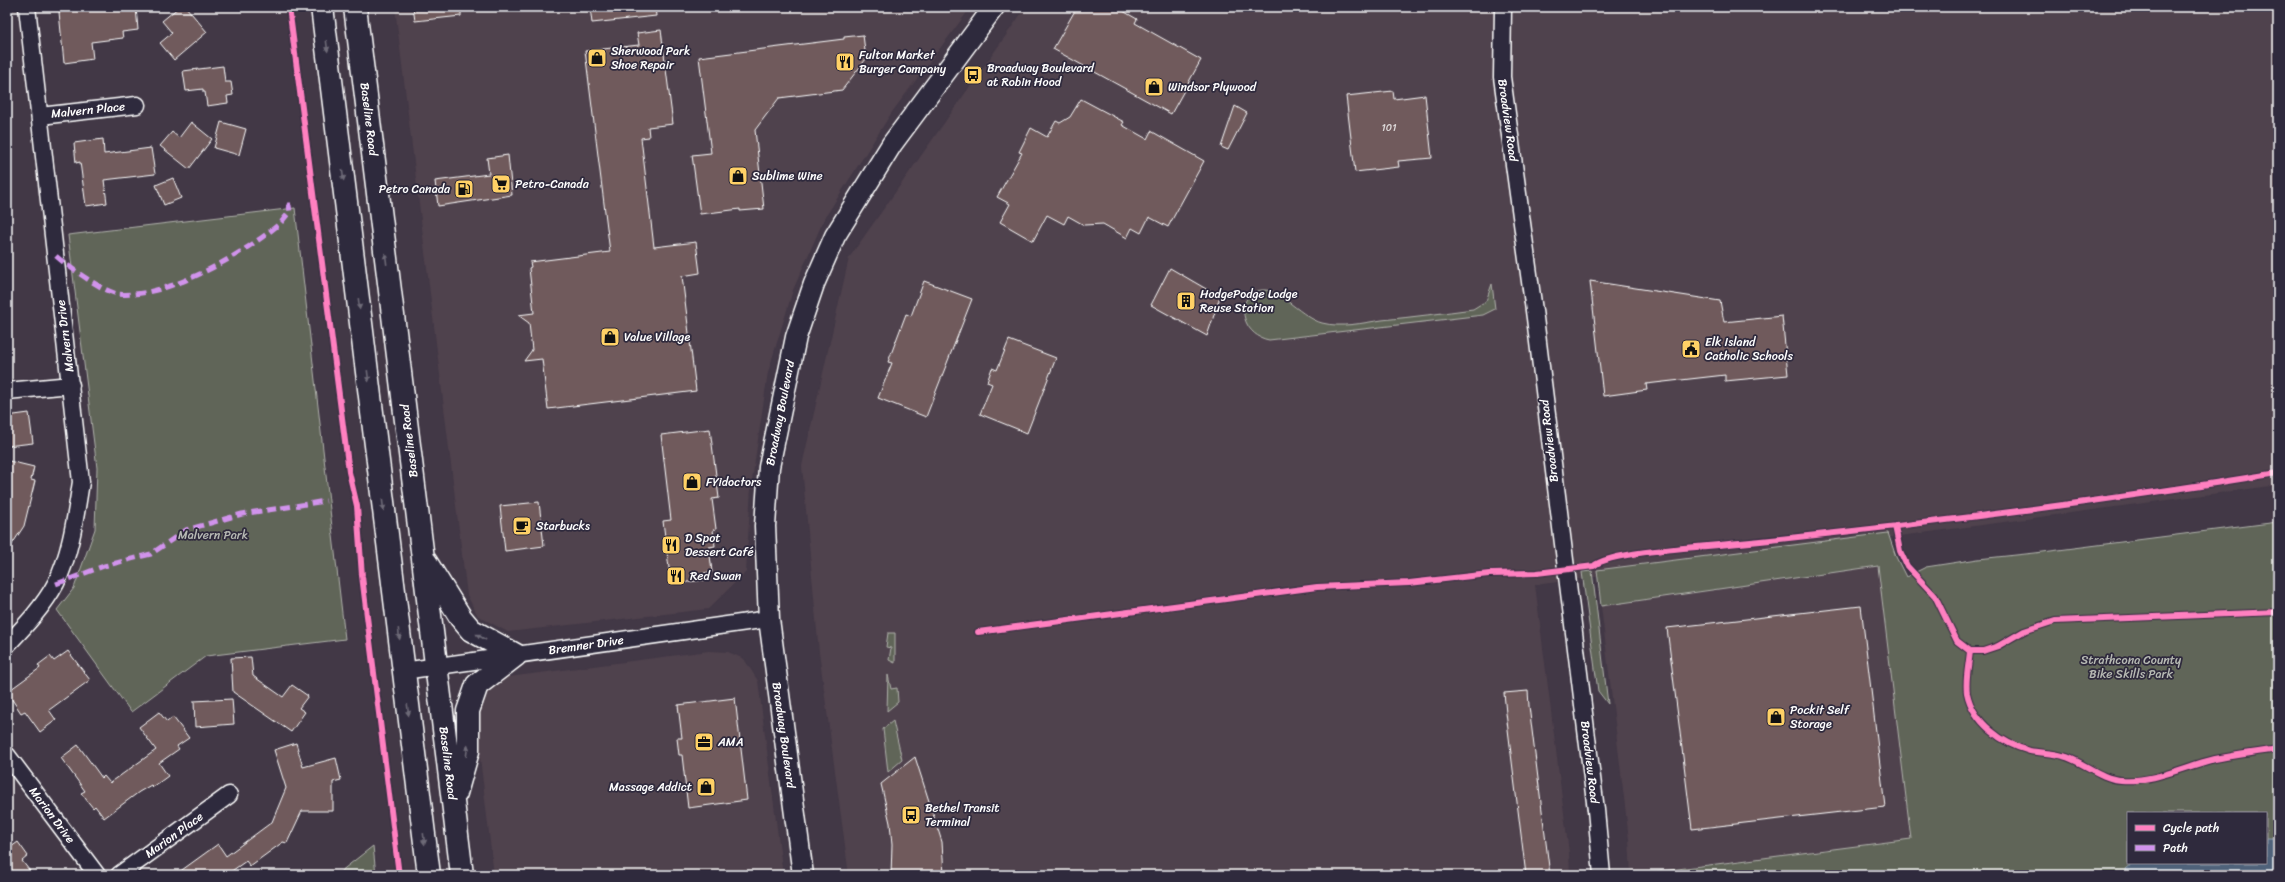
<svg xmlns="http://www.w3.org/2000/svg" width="2285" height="882" font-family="Sriracha,sans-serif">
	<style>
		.built { fill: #50424d }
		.green { fill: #606558; stroke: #b0b2ac; fill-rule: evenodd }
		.water { fill: #4f627a; stroke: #95a1af }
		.building { fill: #6f5a5c; stroke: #fff }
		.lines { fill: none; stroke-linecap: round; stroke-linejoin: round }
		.minor-casing { stroke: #fff; stroke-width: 19 }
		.tertiary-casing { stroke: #fff; stroke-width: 23 }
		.secondary-casing { stroke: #fff; stroke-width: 25 }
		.minor { stroke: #2f2a3d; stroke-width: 16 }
		.tertiary { stroke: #2f2a3d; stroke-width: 20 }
		.secondary { stroke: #2f2a3d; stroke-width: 22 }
		.quiet { stroke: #d193ec; stroke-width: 5; stroke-dasharray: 10 5; stroke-linecap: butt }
		.cycleway-casing { stroke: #2f2a3d; stroke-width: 8 }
		.cycleway { stroke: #ff80c0; stroke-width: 6 }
		.oneway { fill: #6d6a77 }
		.labels { text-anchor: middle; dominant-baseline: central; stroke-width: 3.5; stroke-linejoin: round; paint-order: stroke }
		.number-label { font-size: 10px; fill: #dbd6d6 }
		.poi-label { font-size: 12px; fill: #fff; stroke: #2f2a3d; text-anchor: start }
		.street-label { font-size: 12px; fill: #fff; stroke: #2f2a3d }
		.park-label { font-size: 12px; fill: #b7bab4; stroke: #2f2a3d }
	</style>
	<rect width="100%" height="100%" fill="#423846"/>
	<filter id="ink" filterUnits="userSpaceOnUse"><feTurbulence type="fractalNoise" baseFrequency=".025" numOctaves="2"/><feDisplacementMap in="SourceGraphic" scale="8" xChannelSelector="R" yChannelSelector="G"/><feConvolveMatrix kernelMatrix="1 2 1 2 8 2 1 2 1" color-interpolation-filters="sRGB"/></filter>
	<g filter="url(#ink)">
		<path class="built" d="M395 7H971L892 112 824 219 793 290 768 372 751 487 746 572 708 609 508 632 478 616 467 595Z
			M1026 7H2278V485L1535 585 1569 853 1570 875H849L819 652 802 466 849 258Z
			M1878 566 1911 840 1631 874 1629 839 1601 606Z
			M709 651 728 652 744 659 758 681 783 875H494L475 715 478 699 501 678Z"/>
		<path class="green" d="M295 208 345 639 206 656 131 712 57 610 74 588 95 529 97 468 68 235Z
			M1492 284 1495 309 1483 315 1269 340C1237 334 1235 289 1265 290 1280 290 1303 318 1322 323 1341 328 1363 323 1382 320 1413 317 1443 313 1473 309L1486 301Z
			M2278 522V875H1631L1911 839 1878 566 1601 606 1597 570 1888 533 1896 557 1906 577 1926 567 1978 559 2035 553ZM2128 813H2266V863H2128Z
			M1592 571 1608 704 1598 691 1582 572Z
			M888 633H895V663L889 660 891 648 886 647Z
			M888 675 891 689 897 688 898 702 887 711Z
			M893 721 902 760 888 772 883 729Z
			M373 846 376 875H336Z"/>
		<path class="water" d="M2266 838H2278V875H2128L2126 869 2133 863H2266Z"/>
		<path class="building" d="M93 7H136L138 30 122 32 123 38 91 42 93 59 64 63 59 12Z
			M179 7H186L207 32 174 60 160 43 172 33 162 21Z
			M413 7H461V16L415 21Z
			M590 7H655L656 16 592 23Z
			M1077 7H1116L1137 19 1135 23 1201 60 1171 114 1053 49Z
			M661 30 673 124 648 127 649 137 641 138 654 247 696 242 700 273 682 276 696 391 548 409 542 359 524 361 532 350 529 323 518 315 534 313 529 268 531 267 530 262 610 252 585 51 639 45 637 33Z
			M863 35 866 59 842 90 779 98 755 130 764 209 740 211V209L700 214 692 155 711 153 699 57 844 39V37Z
			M223 66 225 82H231L233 95 227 96 228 103 207 106 205 92H203V89L186 91 183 71Z
			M1393 91 1394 99 1425 95 1432 158 1398 161 1399 167 1355 172 1346 96Z
			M1081 99 1124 122 1122 125 1147 139 1151 131 1204 161 1168 227 1149 217 1141 233 1132 228 1127 238 1103 224 1084 225 1068 216 1064 224 1047 215 1033 241 1000 222 1010 204 997 197 1022 153 1019 152 1031 128 1047 137 1056 121 1060 123 1070 117Z
			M1235 106 1247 113 1228 150 1221 147Z
			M191 122 212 139 189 169 160 146 172 132 179 138Z
			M221 122 246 129 239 155 214 148Z
			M103 139 104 154 151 148 155 174 104 180 107 203 86 206 80 162 76 163 74 143Z
			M508 155 512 195 438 206 435 181 489 174 487 158Z
			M173 178 181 198 164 205 156 185Z
			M1170 268 1220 297 1207 336 1151 305Z
			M924 281 972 299 926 417 878 398 892 363 888 362 906 314 911 316Z
			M1590 281 1720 301 1724 322 1782 316 1788 375 1725 381V375L1646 384 1647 390 1603 396Z
			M1009 340 1056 358 1027 433 980 414 992 384 987 382 992 368 997 370Z
			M29 413 33 443 7 446V416Z
			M710 429 719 498 712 499 716 529 713 530 715 546 709 547 712 572 704 573 705 580 671 584 663 521 671 520 661 435Z
			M9 461 34 467 31 480 35 481 24 526 7 552V471Z
			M539 502 544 546 505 551 500 506Z
			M1861 606 1885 807 1692 829 1667 628Z
			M68 651 90 680 49 710 56 720 40 732 25 711 21 713 7 692 40 668 38 665 50 656 54 661Z
			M251 657 253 676 283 697 292 685 308 696 299 708 305 712 291 732 233 692 231 658Z
			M1528 691 1529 706 1550 875H1526L1506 713 1504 693Z
			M735 698 747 800 688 808 682 755H679L677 738H682L678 705Z
			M232 699 234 724 195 727 194 701Z
			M159 712 167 722 173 717 189 738 177 746 179 749 159 763 168 776 153 787 151 785 139 792 104 818 95 806 93 808 81 793 85 791 61 758 78 745 102 778 104 776 110 783 156 750 139 727Z
			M296 743 303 767 336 758 341 780 333 782V811H302L287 843 283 842 250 866 246 861 226 875H175L218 844 226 856 272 822 286 788 274 750Z
			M915 757 942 842 944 875H891L892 845 890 823 881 784Z
			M18 842 28 856 22 861 33 875H7V850Z"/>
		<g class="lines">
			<g class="minor-casing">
				<path id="minor" d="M1503 7 1502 77 1535 318 1596 810 1602 875
					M40 116 137 105
					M7 391 71 385
					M7 645C25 626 44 606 56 583 71 554 76 513 81 482L27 7
					M403 671 769 619
					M7 755 97 875
					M119 875 229 795"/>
			</g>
			<g class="tertiary-casing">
				<path id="tertiary" d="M803 875 769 619 765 526 769 467 796 337 814 284 835 236 892 144 994 7"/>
			</g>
			<g class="secondary-casing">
				<path id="secondary" d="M322 7 429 875
					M355 7 462 875
					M426 562 461 618 471 630 516 655 477 685 468 711V751L456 793"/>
			</g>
			<use href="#minor" class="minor"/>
			<use href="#tertiary" class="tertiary"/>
			<use href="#secondary" class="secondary"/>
			<path class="quiet" d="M56 256C67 266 104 292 118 294 166 299 242 255 278 225 283 222 285 216 290 212L289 205H291
				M56 584 104 566 151 554 186 530 242 514 326 501"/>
			<g class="cycleway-casing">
				<path id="cycleway" d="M289 7 349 472 357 506 362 576 399 875
					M1895 526 1900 551 1907 566 1935 596 1957 641 1970 651H1983L1998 646 2024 631 2055 621 2278 612
					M978 632 1317 587 1409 583 1489 574 1537 573 1594 566C1609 551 1714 546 1740 543 1920 525 2100 502 2278 473
					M1970 651C1969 664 1965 679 1967 693 1973 722 2002 744 2030 751 2041 753 2053 753 2063 756 2083 761 2100 779 2121 780 2153 783 2185 766 2215 759 2236 755 2257 752 2278 749"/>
			</g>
			<use href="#cycleway" class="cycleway"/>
		</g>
		<defs><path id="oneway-solid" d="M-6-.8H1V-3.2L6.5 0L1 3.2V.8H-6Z"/></defs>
		<g class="oneway">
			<use href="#oneway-solid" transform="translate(327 46) rotate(83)"/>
			<use href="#oneway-solid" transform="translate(343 175) rotate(83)"/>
			<use href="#oneway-solid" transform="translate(386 259) rotate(-97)"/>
			<use href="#oneway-solid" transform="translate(359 304) rotate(83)"/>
			<use href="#oneway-solid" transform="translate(368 376) rotate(83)"/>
			<use href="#oneway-solid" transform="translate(383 505) rotate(83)"/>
			<use href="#oneway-solid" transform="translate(399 634) rotate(83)"/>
			<use href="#oneway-solid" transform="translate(481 637) rotate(-150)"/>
			<use href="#oneway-solid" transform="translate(408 710) rotate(83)"/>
			<use href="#oneway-solid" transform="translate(467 751) rotate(-82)"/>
			<use href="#oneway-solid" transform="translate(424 839) rotate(83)"/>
		</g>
	</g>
	<defs>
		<g id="shop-square" transform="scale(1)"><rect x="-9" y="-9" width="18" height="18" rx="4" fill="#ffd166" stroke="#2f2a3d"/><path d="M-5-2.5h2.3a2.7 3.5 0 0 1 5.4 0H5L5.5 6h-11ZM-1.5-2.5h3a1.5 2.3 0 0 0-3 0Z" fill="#111"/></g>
		<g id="restaurant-square" transform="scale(1)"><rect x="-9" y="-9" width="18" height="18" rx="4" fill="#ffd166" stroke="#2f2a3d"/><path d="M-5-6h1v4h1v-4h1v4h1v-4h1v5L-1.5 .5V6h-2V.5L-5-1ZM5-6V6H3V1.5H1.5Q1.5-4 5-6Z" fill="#111"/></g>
		<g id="bus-square" transform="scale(1)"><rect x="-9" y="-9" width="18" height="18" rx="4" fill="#ffd166" stroke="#2f2a3d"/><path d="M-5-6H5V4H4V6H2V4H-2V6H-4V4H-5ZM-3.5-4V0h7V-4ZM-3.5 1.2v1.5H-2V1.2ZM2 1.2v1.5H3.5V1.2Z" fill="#111"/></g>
		<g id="supermarket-square" transform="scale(1)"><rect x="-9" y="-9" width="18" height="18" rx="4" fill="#ffd166" stroke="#2f2a3d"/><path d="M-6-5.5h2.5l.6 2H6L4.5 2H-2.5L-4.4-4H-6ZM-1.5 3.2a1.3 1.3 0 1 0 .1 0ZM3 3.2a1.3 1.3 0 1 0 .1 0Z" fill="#111"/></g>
		<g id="fuel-square" transform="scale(1)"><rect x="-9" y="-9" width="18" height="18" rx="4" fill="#ffd166" stroke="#2f2a3d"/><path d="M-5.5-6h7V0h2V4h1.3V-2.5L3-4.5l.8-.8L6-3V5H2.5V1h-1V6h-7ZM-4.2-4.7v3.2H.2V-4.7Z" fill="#111"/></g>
		<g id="building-square" transform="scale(1)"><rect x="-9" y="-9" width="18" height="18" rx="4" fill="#ffd166" stroke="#2f2a3d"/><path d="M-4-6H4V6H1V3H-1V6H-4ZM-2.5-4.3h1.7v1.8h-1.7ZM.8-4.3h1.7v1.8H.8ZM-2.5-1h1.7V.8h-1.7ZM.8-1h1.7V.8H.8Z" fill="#111"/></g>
		<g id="civic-square" transform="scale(1)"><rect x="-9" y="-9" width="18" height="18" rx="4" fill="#ffd166" stroke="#2f2a3d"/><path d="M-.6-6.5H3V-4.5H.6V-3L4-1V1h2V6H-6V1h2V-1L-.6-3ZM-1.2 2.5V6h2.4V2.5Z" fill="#111"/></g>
		<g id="cafe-square" transform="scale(1)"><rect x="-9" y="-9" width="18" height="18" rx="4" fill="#ffd166" stroke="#2f2a3d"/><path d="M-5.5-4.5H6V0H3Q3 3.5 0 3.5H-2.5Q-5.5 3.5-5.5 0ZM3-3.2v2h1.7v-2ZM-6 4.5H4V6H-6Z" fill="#111"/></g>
		<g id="office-square" transform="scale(1)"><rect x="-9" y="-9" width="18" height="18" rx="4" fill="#ffd166" stroke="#2f2a3d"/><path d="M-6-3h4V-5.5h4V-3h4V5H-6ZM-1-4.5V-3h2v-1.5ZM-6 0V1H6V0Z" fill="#111"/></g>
	</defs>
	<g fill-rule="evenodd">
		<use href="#shop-square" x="597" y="58"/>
		<use href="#restaurant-square" x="845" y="62"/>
		<use href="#bus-square" x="973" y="75"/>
		<use href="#shop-square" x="1154" y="87"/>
		<use href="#shop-square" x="738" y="176"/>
		<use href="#supermarket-square" x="501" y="184"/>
		<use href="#fuel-square" x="464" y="189"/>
		<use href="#building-square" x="1186" y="301"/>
		<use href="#shop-square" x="610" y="337"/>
		<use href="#civic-square" x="1691" y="349"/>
		<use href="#shop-square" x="692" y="482"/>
		<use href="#cafe-square" x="522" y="526"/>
		<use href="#restaurant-square" x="671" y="545"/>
		<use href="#restaurant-square" x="676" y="576"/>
		<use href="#shop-square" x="1776" y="717"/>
		<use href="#office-square" x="704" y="742"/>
		<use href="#shop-square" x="706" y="787"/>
		<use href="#bus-square" x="911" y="815"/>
	</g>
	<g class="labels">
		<g class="number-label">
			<text x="1389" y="128">101</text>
		</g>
		<g class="poi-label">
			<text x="611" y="51">Sherwood Park<tspan x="611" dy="14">Shoe Repair</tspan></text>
			<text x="859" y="55">Fulton Market<tspan x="859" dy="14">Burger Company</tspan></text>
			<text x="987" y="68">Broadway Boulevard<tspan x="987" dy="14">at Robin Hood</tspan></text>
			<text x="1168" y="87">Windsor Plywood</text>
			<text x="752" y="176">Sublime Wine</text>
			<text x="515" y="184">Petro-Canada</text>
			<text x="450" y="189" text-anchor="end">Petro Canada</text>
			<text x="1200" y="294">HodgePodge Lodge<tspan x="1200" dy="14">Reuse Station</tspan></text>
			<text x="624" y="337">Value Village</text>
			<text x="1705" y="342">Elk Island<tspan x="1705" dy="14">Catholic Schools</tspan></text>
			<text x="706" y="482">FYidoctors</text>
			<text x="536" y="526">Starbucks</text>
			<text x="685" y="538">D Spot<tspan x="685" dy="14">Dessert Café</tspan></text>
			<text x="690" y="576">Red Swan</text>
			<text x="1790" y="710">Pockit Self<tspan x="1790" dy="14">Storage</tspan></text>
			<text x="718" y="742">AMA</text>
			<text x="692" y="787" text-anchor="end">Massage Addict</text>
			<text x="925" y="808">Bethel Transit<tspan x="925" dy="14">Terminal</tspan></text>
		</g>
		<g class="street-label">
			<text transform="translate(88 110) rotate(-6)">Malvern Place</text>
			<text transform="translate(369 119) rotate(83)">Baseline Road</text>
			<text transform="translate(1508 120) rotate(82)">Broadview Road</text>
			<text transform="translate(65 336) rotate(-97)">Malvern Drive</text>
			<text transform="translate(780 413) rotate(-79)">Broadway Boulevard</text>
			<text transform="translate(409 441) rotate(-97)">Baseline Road</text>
			<text transform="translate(1549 441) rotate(-97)">Broadview Road</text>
			<text transform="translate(586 645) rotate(-8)">Bremner Drive</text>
			<text transform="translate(784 735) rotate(82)">Broadway Boulevard</text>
			<text transform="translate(1590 762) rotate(83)">Broadview Road</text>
			<text transform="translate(448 763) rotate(83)">Baseline Road</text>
			<text transform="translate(52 815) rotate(53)">Marion Drive</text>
			<text transform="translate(174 835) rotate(-36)">Marion Place</text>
		</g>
		<g class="park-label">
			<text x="213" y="535">Malvern Park</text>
			<text x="2131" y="660">Strathcona County<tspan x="2131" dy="14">Bike Skills Park</tspan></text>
		</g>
	</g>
	<rect width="2285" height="882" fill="none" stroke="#2f2a3d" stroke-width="24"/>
	<rect x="12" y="12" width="2261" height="858" fill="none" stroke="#fff" stroke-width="1.5" filter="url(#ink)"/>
	<rect x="2127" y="812" width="140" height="52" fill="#2f2a3d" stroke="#827f8b"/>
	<rect x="2135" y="825" width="20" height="6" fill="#ff80c0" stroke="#827f8b"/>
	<text x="2163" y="832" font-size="12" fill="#ffffff">Cycle path</text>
	<rect x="2135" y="845" width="20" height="6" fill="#d193ec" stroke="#827f8b"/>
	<text x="2163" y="852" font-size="12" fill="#ffffff">Path</text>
</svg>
